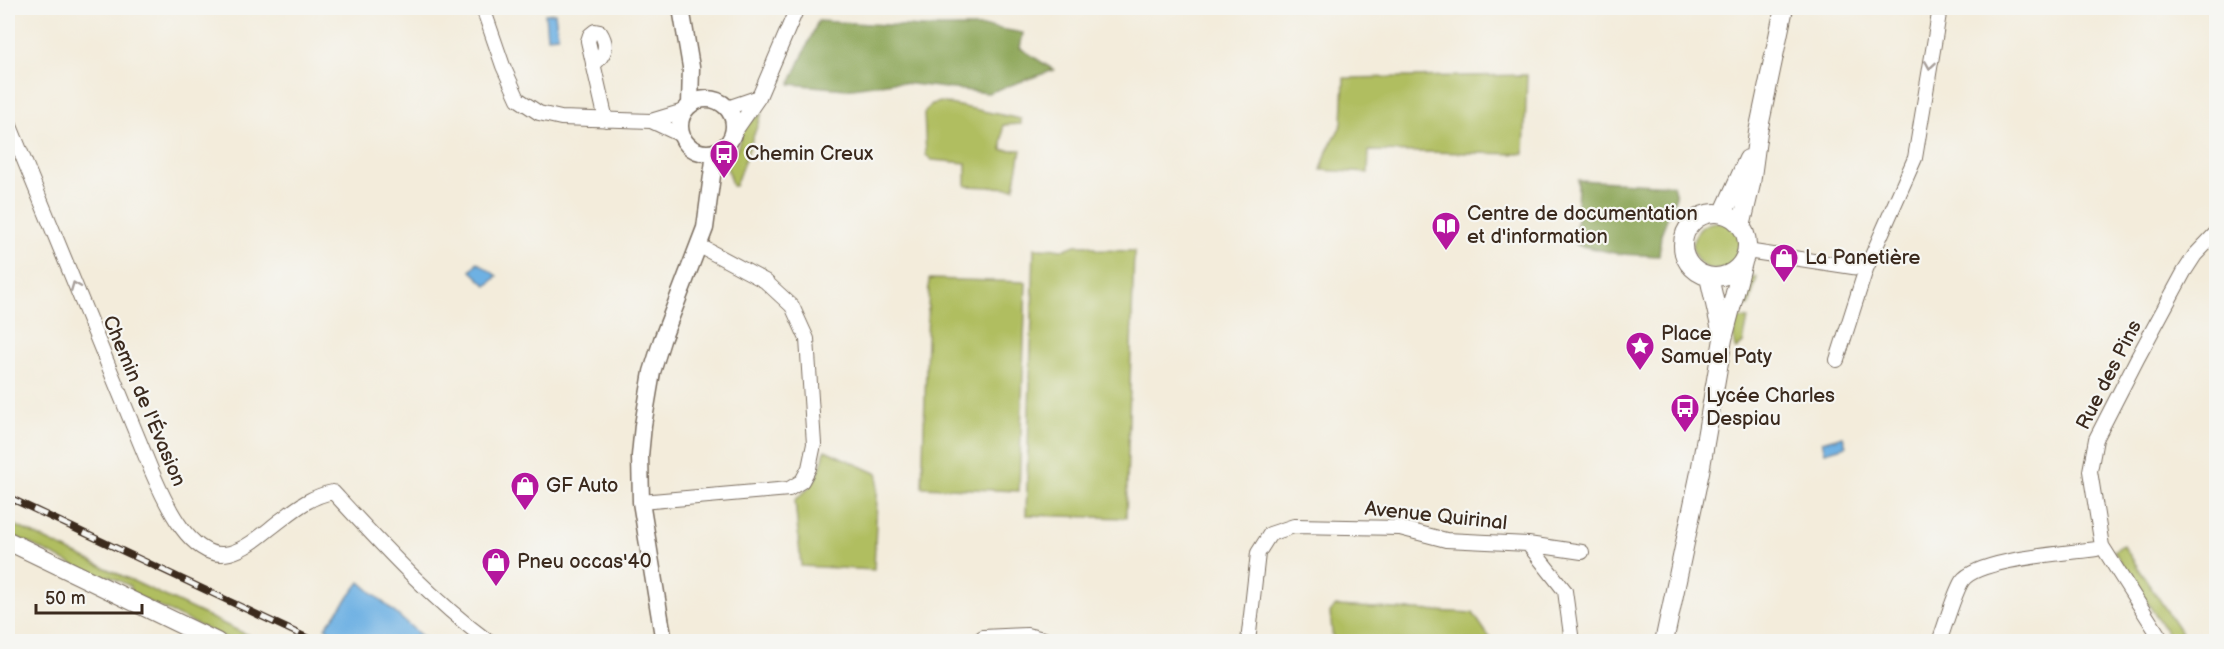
<svg xmlns="http://www.w3.org/2000/svg" width="2224" height="649" font-family="'Balsamiq Sans',sans-serif">
	<style>
		.green { fill: #b0be60; stroke: #76743f; stroke-width: 1.5 }
		.forest { fill: #8ca556; stroke: #64683a; stroke-width: 1.5 }
		.water { fill: #6eb1e3; stroke: #546e80; stroke-width: 1.5 }
		.lines { fill: none; stroke-linecap: round; stroke-linejoin: round }
		.minor-casing { stroke: #7b6e60; stroke-width: 16 }
		.tertiary-casing { stroke: #7b6e60; stroke-width: 19 }
		.secondary-casing { stroke: #7b6e60; stroke-width: 20 }
		.minor { stroke: #fff; stroke-width: 14 }
		.tertiary { stroke: #fff; stroke-width: 16 }
		.secondary { stroke: #fff; stroke-width: 18 }
		.rail-casing { stroke: #3b2a1e; stroke-width: 7 }
		.rail { stroke: #f6f6f2; stroke-width: 4.5; stroke-dasharray: 14; stroke-linecap: butt }
		.oneway { stroke: #a79f9a }
		.labels { text-anchor: middle; dominant-baseline: central; stroke-width: 4.5; stroke-linejoin: round; paint-order: stroke }
		.poi-label { font-size: 20px; fill: #3b2a1e; stroke: #f6f6f2; text-anchor: start }
		.street-label { font-size: 20px; fill: #3b2a1e; stroke: #f6f6f2 }
	</style>
	<rect width="100%" height="100%" fill="#f6f6f2"/>
	<filter id="ink" filterUnits="userSpaceOnUse"><feTurbulence type="fractalNoise" baseFrequency=".0167" numOctaves="2"/><feDisplacementMap in="SourceGraphic" scale="12" xChannelSelector="R" yChannelSelector="G"/><feConvolveMatrix kernelMatrix="1 2 1 2 8 2 1 2 1" color-interpolation-filters="sRGB"/></filter>
	<filter id="wash" filterUnits="userSpaceOnUse"><feTurbulence type="fractalNoise" baseFrequency=".008" numOctaves="4" result="noise"/><feDisplacementMap in="SourceGraphic" scale="24" xChannelSelector="R" yChannelSelector="G"/><feGaussianBlur stdDeviation="1.35" result="paint"/><feColorMatrix in="noise" values="0 0 0 0 0 0 0 0 0 0 0 0 0 0 0 0 0 1.4 0 .05"/><feComposite in="paint" operator="in"/></filter>
	<g filter="url(#wash)">
		<rect width="100%" height="100%" fill="#f3ecdb"/>
		<path class="green" d="M1527 75 1524 154 1369 151 1368 173 1321 170 1327 151 1342 124 1344 78Z
			M940 102 1021 119V124L1003 125 1002 150H1021L1014 188 966 186V163L932 160 926 155 924 113 932 104Z
			M762 113 735 186H732L726 163 737 149 744 126Z
			M1693 246a24 24 0 1 1 48 0a24 24 0 1 1-48 0Z
			M1075 245H1088L1098 250 1134 251 1126 518 1026 515 1034 248 1065 249Z
			M1754 276 1757 277 1749 306 1740 305 1746 282Z
			M929 279 1026 282 1019 491 922 487Z
			M1738 318 1748 319 1743 343 1736 349C1732 342 1733 325 1738 318Z
			M825 450 878 474 874 570 801 566 795 500C815 485 820 474 825 450Z
			M8 522 260 641H232L132 594 130 586 109 576 102 579 8 533Z
			M2123 545 2187 641H2172L2114 551Z
			M1336 606 1473 613 1492 641H1333L1330 612Z"/>
		<path class="forest" d="M818 21 923 27H990L1023 33 1020 48 1054 70 988 93 894 82 846 89 790 84Z
			M1578 180 1673 185 1676 196 1661 234 1659 256 1619 254 1576 245Z"/>
		<path class="water" d="M555 13 558 36 547 37 545 14Z
			M477 262 497 276 487 286 471 271Z
			M1843 436 1846 446 1825 452 1822 442Z
			M360 582 427 641H349L325 628Z"/>
	</g>
	<g filter="url(#ink)">
		<g class="lines">
			<g class="minor-casing">
				<path id="minor" d="M483 8 503 66 518 99 539 113 561 118 651 121 684 111
					M593 65C605 55 609 46 600 32L595 31 590 35 588 41 606 120
					M727 108 759 97
					M8 121 152 472C164 500 191 563 230 553 249 548 266 531 281 520 298 507 312 496 333 492 382 545 430 598 489 642
					M651 121 681 135
					M734 133 759 97 797 8
					M1747 251 1866 269
					M1837 360 1866 269 1915 158 1940 8
					M641 502 789 489 802 481 809 468 814 444 807 339 792 306 765 281 698 245
					M1528 544 1582 552
					M978 642 983 637 1027 635 1056 642
					M1248 642 1258 553 1270 534 1294 526 1400 528 1446 540 1528 544 1565 591 1572 642
					M1939 642C1945 626 1954 594 1962 581 1977 559 2069 553 2096 549L2102 546
					M2163 642 2102 546 2090 471 2096 439 2137 359 2184 272 2195 255 2216 233"/>
			</g>
			<g class="tertiary-casing">
				<path id="tertiary" d="M681 8 691 67 690 105
					M680 126a27 27 0 1 1 54 0a27 27 0 1 1-54 0Z
					M664 642 641 502 640 456 643 425 652 372 662 340 705 228 715 153"/>
			</g>
			<g class="secondary-casing">
				<path id="secondary" d="M1683 245a32 32 0 1 1 64 0a32 32 0 1 1-64 0Z
					M1723 214 1748 159
					M1741 227 1751 184 1758 132 1784 8
					M1709 277 1722 335
					M8 541 217 642
					M1664 642 1700 472 1723 339 1743 262"/>
			</g>
			<use href="#minor" class="minor"/>
			<use href="#tertiary" class="tertiary"/>
			<use href="#secondary" class="secondary"/>
			<g class="rail-casing">
				<path id="rail" d="M8 497 316 642"/>
			</g>
			<use href="#rail" class="rail"/>
		</g>
		<defs><path id="oneway-chevron" d="M-2-3.5L2.5 0L-2 3.5" fill="none" stroke-width="1.6" stroke-linecap="round" stroke-linejoin="round" transform="scale(1.5)"/></defs>
		<g class="oneway">
			<use href="#oneway-chevron" transform="translate(1930 65) rotate(99)"/>
			<use href="#oneway-chevron" transform="translate(75 286) rotate(-112)"/>
		</g>
	</g>
	<defs>
		<g id="bus-pin" transform="scale(1.5)"><path d="M0 17L-7.5 6A9.5 9.5 0 1 1 7.5 6Z" fill="#b5179e" stroke="#f6f6f2"/><path d="M-5-6H5V4H4V6H2V4H-2V6H-4V4H-5ZM-3.5-4V0h7V-4ZM-3.5 1.2v1.5H-2V1.2ZM2 1.2v1.5H3.5V1.2Z" fill="#fff"/></g>
		<g id="library-pin" transform="scale(1.5)"><path d="M0 17L-7.5 6A9.5 9.5 0 1 1 7.5 6Z" fill="#b5179e" stroke="#f6f6f2"/><path d="M-6-4Q-3-5.5-.7-3.5V5Q-3 3-6 4ZM6-4Q3-5.5 .7-3.5V5Q3 3 6 4Z" fill="#fff"/></g>
		<g id="shop-pin" transform="scale(1.5)"><path d="M0 17L-7.5 6A9.5 9.5 0 1 1 7.5 6Z" fill="#b5179e" stroke="#f6f6f2"/><path d="M-5-2.5h2.3a2.7 3.5 0 0 1 5.4 0H5L5.5 6h-11ZM-1.5-2.5h3a1.5 2.3 0 0 0-3 0Z" fill="#fff"/></g>
		<g id="sight-pin" transform="scale(1.5)"><path d="M0 17L-7.5 6A9.5 9.5 0 1 1 7.5 6Z" fill="#b5179e" stroke="#f6f6f2"/><path d="M0-6L1.8-2.2L6-1.7L2.9 1.2L3.7 5.4L0 3.3L-3.7 5.4L-2.9 1.2L-6-1.7L-1.8-2.2Z" fill="#fff"/></g>
	</defs>
	<g fill-rule="evenodd">
		<use href="#bus-pin" x="724" y="154"/>
		<use href="#library-pin" x="1446" y="226"/>
		<use href="#shop-pin" x="1784" y="258"/>
		<use href="#sight-pin" x="1640" y="346"/>
		<use href="#bus-pin" x="1685" y="408"/>
		<use href="#shop-pin" x="525" y="486"/>
		<use href="#shop-pin" x="496" y="562"/>
	</g>
	<g class="labels">
		<g class="poi-label">
			<text x="745" y="154">Chemin Creux</text>
			<text x="1467" y="214">Centre de documentation<tspan x="1467" dy="23">et d'information</tspan></text>
			<text x="1805" y="258">La Panetière</text>
			<text x="1661" y="334">Place<tspan x="1661" dy="23">Samuel Paty</tspan></text>
			<text x="1706" y="396">Lycée Charles<tspan x="1706" dy="23">Despiau</tspan></text>
			<text x="546" y="486">GF Auto</text>
			<text x="517" y="562">Pneu occas'40</text>
		</g>
		<g class="street-label">
			<text transform="translate(2109 375) rotate(-63)">Rue des Pins</text>
			<text transform="translate(144 401) rotate(67)">Chemin de l'Évasion</text>
			<text transform="translate(1436 516) rotate(6)">Avenue Quirinal</text>
		</g>
	</g>
	<rect width="2224" height="649" fill="none" stroke="#f6f6f2" stroke-width="30"/>
	<path d="M36 604v9h106v-9" fill="none" stroke="#3b2a1e" stroke-width="3"/>
	<text x="45" y="604" font-size="18" fill="#3b2a1e" stroke="#f6f6f2" stroke-width="4.5" paint-order="stroke">50 m</text>
</svg>
